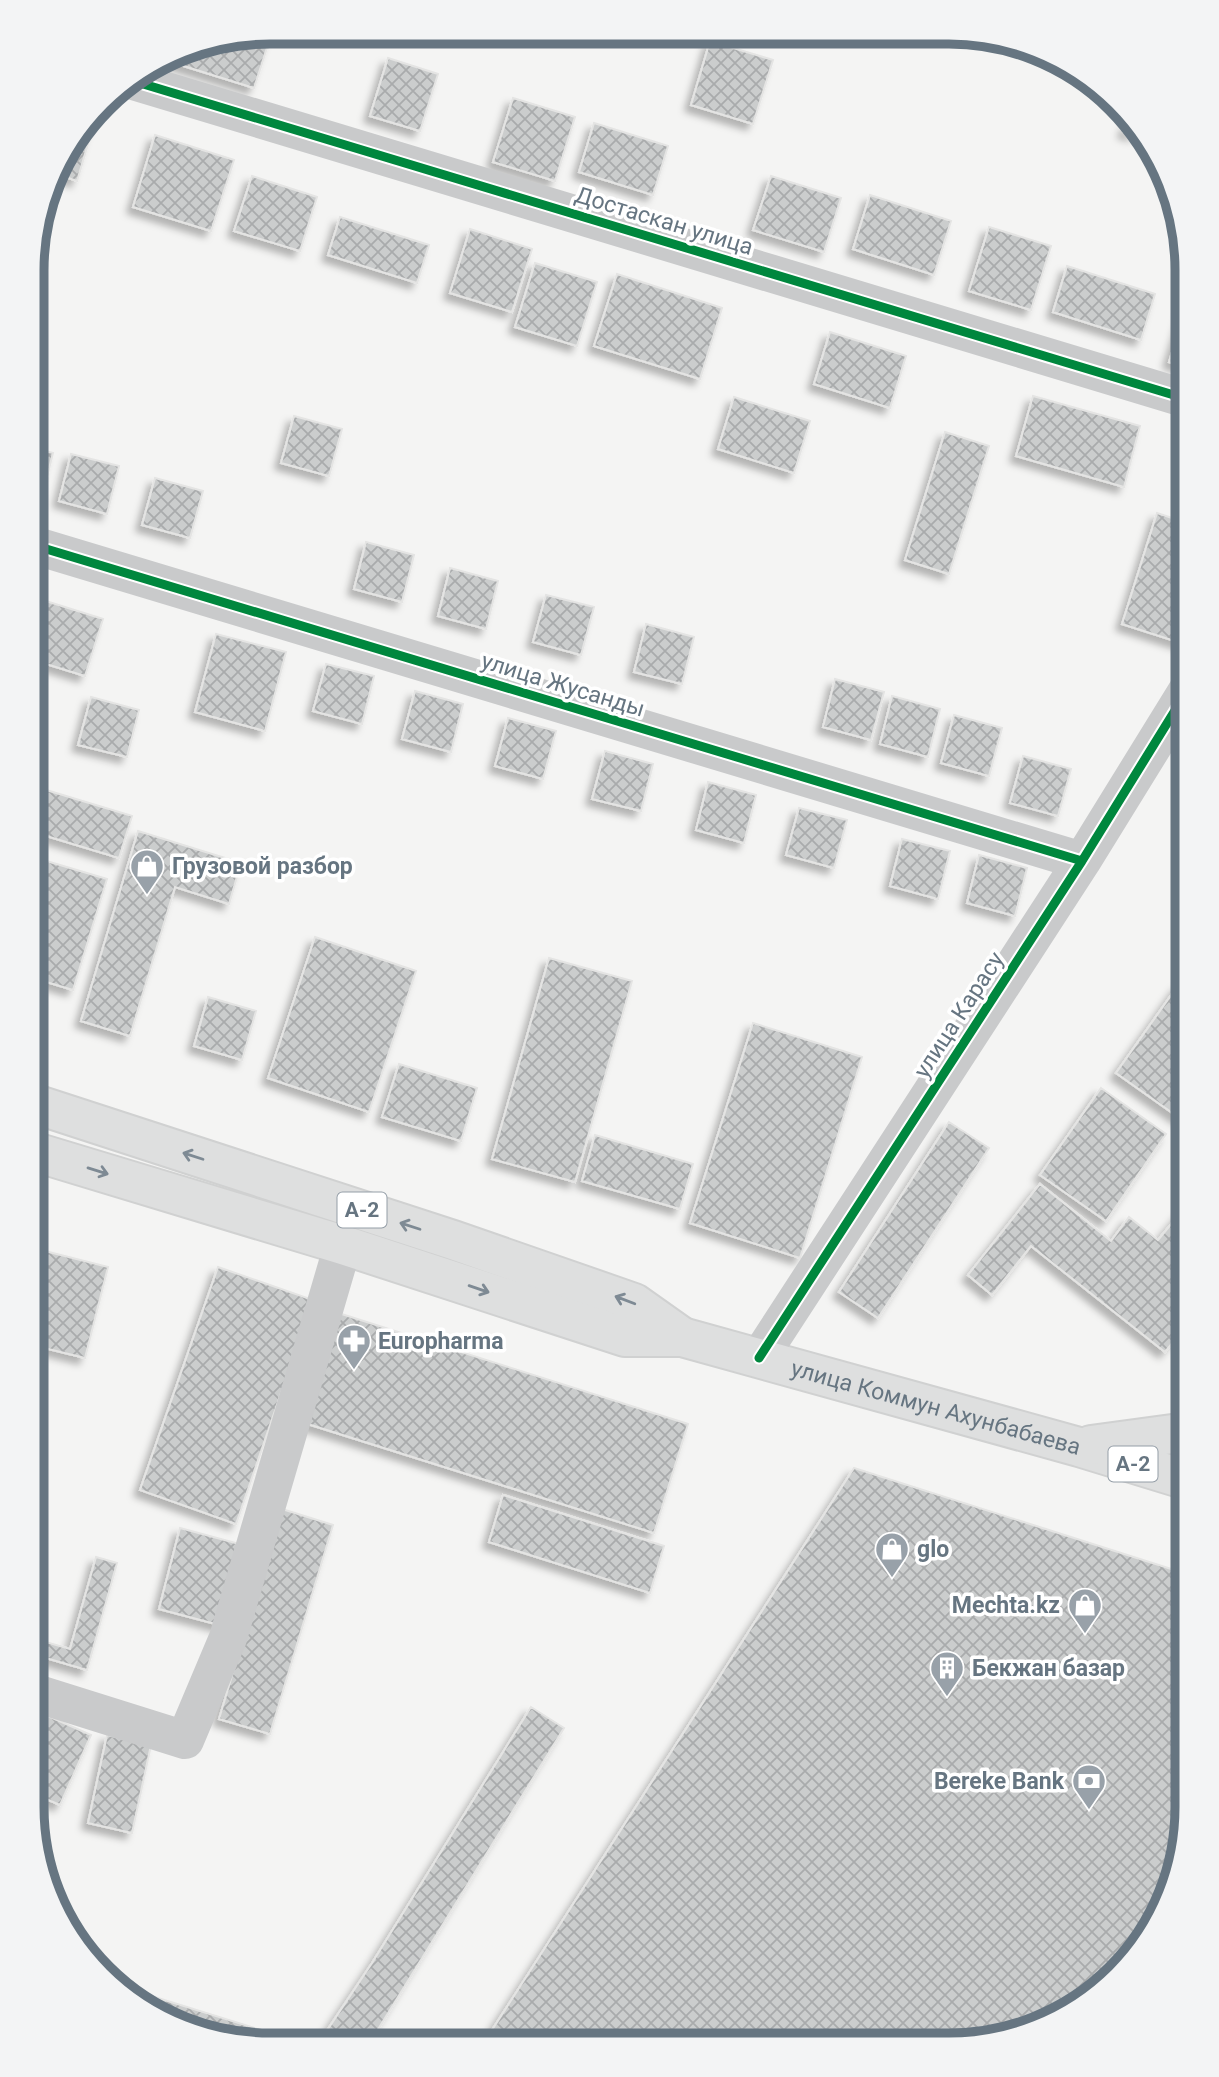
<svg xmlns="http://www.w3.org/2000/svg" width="1219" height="2077" font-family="Roboto,sans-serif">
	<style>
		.building { fill: url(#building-cross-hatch); stroke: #e4e4e3; stroke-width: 2; filter: url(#shadow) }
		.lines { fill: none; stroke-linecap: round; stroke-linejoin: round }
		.highway-casing { stroke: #d0d1d1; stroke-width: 42 }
		.street { stroke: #c9cacb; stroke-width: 38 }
		.highway { stroke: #dedfdf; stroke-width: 38 }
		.cycleway-casing { stroke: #fff; stroke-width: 13 }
		.cycleway { stroke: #00873e; stroke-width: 9 }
		.oneway { stroke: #7e8a94 }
		.labels { text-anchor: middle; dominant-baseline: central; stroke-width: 7; stroke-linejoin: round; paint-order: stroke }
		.shield { fill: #fff; stroke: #949ea7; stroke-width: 2 }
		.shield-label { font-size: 21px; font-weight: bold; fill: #667581 }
		.street-label { font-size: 23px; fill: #667581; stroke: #fff }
		.poi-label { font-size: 23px; font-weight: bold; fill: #667581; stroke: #fff; text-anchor: start }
		.rim { fill: none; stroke: #667581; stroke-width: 9 }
	</style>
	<defs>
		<pattern id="building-cross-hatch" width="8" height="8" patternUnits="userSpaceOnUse" patternTransform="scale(1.75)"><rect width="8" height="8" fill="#cbcdcd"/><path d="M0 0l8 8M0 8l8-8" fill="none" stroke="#a9abac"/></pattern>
		<filter id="shadow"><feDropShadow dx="-6" dy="6" stdDeviation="3.5" flood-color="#0004"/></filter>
	</defs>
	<rect width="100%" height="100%" fill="#f4f4f3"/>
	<path class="building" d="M272 32 254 88 174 63 179 50Z
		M710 41 773 60 753 124 691 105Z
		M388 58 438 74 420 131 370 116Z
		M513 98 575 117 555 181 493 162Z
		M98 110 77 181 54 173 56 164Z
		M594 123 668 146 653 195 579 172Z
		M1127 123 1136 135 1124 132Z
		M155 135 234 160 211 231 133 207Z
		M252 176 317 197 300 251 234 231Z
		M771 176 841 198 824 252 753 230Z
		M870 195 951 221 934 275 853 249Z
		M340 217 429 245 417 283 328 255Z
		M989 227 1051 246 1031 310 969 291Z
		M470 229 532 249 512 312 450 293Z
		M535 263 597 282 577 346 515 327Z
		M1067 266 1155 294 1141 340 1053 312Z
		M617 274 722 308 700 379 594 346Z
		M1187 304V368L1169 362Z
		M830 332 906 356 890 408 814 384Z
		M1033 396 1140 426 1124 487 1016 456Z
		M734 397 810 421 794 473 718 449Z
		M294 416 342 429 329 476 281 463Z
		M945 432 989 446 949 574 905 560Z
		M33 448 53 453 41 500 33 498Z
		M71 454 119 466 107 514 59 501Z
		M155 478 203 491 190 538 142 525Z
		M1157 513 1187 523V645L1122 624Z
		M366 542 414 555 402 602 354 589Z
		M450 568 498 581 486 629 438 616Z
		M546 595 594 607 581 655 533 642Z
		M33 597 103 619 85 676 33 660Z
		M646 624 694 637 682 684 634 672Z
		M216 634 286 652 265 731 195 712Z
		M326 664 374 676 362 724 313 711Z
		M835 679 884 692 871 740 823 727Z
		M415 691 463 704 451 752 402 739Z
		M892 696 940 709 928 757 880 744Z
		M91 697 139 710 127 757 78 745Z
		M954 715 1002 728 989 776 941 763Z
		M508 718 556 731 543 779 495 766Z
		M605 751 653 764 641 811 592 799Z
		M1023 756 1071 769 1058 816 1010 803Z
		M708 782 756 795 744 843 696 830Z
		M33 786 132 816 119 858 33 832Z
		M799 808 847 820 834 868 786 855Z
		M138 831 241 863 229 904 175 887 130 1036 81 1021Z
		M902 839 950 851 938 899 890 886Z
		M979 855 1027 868 1015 916 967 903Z
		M33 857 107 879 73 990 33 978Z
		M315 937 416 971 369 1112 268 1078Z
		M549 958 632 981 575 1182 492 1159Z
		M1179 984 1187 990V1110L1181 1119 1116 1073Z
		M208 997 256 1011 242 1060 194 1046Z
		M753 1023 862 1057 800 1258 690 1223Z
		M399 1064 477 1088 461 1141 382 1117Z
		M1101 1088 1166 1134 1106 1221 1040 1175Z
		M949 1122 989 1148 878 1318 839 1292Z
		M595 1135 693 1164 680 1209 582 1181Z
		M1040 1184 1111 1241 1129 1217 1158 1240 1182 1211 1187 1216V1325L1165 1352 1031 1246 992 1295 968 1275Z
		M41 1250 108 1267 85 1358 32 1345V1286Z
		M218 1267 313 1300 236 1524 140 1490Z
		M329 1310 688 1424 654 1533 295 1420Z
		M854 1468 1187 1574V1823L1169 1898 1138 1952 1040 2027 949 2045 483 2044Z
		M503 1495 664 1546 650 1593 489 1542Z
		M282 1509 333 1525 270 1734 219 1719Z
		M180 1528 243 1545 223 1626 159 1609Z
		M96 1557 117 1563 87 1670 32 1654V1638L70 1649Z
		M531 1707 564 1728 369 2044H318L372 1963Z
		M32 1709 91 1735 60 1805 32 1793Z
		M107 1735 151 1745 132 1833 88 1823Z
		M116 1985 306 2044H239L125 1996Z"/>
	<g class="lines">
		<g class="highway-casing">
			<g id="highway">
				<path d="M32 1103 453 1240 634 1303 682 1337"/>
				<path id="s1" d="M32 1151 343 1245 625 1337H682L1079 1447 1187 1480"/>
				<path d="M1091 1445 1187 1432"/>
			</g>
		</g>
		<path class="street" d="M130 80 1187 399
			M33 545 1082 861
			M759 1358 1082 861 1187 691
			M32 1692 185 1740 228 1638 343 1245"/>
		<use href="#highway" class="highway"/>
		<g class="cycleway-casing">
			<path id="cycleway" d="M130 80 1187 399
				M33 545 1082 861
				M759 1358 1082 861 1187 691"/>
		</g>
		<use href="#cycleway" class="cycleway"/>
	</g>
	<defs><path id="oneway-shaft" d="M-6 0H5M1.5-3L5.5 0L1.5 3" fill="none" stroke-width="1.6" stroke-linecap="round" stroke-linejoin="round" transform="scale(1.75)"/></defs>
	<g class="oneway">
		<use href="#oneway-shaft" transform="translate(193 1156) rotate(-162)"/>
		<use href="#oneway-shaft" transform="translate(98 1171) rotate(17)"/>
		<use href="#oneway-shaft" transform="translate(410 1226) rotate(-162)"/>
		<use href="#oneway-shaft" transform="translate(479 1289) rotate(19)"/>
		<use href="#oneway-shaft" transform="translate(625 1300) rotate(-159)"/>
	</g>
	<defs>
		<g id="shop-pin" transform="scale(1.75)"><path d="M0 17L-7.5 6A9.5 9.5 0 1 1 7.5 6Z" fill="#98a1a9" stroke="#fff"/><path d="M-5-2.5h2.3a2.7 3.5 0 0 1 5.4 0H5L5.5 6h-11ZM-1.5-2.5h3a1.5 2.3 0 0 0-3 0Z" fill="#fff"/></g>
		<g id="pharmacy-pin" transform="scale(1.75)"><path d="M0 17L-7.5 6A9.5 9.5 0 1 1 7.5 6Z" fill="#98a1a9" stroke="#fff"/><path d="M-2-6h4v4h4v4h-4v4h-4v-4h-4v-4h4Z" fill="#fff"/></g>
		<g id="building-pin" transform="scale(1.75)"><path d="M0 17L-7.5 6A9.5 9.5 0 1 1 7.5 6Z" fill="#98a1a9" stroke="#fff"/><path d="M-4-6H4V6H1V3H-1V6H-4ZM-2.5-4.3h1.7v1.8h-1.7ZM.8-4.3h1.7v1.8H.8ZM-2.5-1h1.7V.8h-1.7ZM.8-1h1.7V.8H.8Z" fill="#fff"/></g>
		<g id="bank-pin" transform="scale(1.75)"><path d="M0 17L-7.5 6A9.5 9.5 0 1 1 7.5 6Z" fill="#98a1a9" stroke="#fff"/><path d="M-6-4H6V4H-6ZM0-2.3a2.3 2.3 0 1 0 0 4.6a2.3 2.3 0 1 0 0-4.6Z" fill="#fff"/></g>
	</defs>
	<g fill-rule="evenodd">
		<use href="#shop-pin" x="147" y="866"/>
		<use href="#pharmacy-pin" x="354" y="1341"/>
		<use href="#shop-pin" x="892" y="1549"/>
		<use href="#shop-pin" x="1085" y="1605"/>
		<use href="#building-pin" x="947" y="1668"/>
		<use href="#bank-pin" x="1089" y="1781"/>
	</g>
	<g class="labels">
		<g class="shield">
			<rect x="337.5" y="1192.5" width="49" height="35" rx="5"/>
			<rect x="1108.5" y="1446.5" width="49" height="35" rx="5"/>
		</g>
		<g class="shield-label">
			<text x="362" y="1210">A-2</text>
			<text x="1133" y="1464">A-2</text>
		</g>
		<g class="street-label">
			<text transform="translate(664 221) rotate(17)">Достаскан улица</text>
			<text transform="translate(563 685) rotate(17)">улица Жусанды</text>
			<text transform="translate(959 1015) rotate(-57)">улица Карасу</text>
			<text stroke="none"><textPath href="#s1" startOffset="942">улица Коммун Ахунбабаева</textPath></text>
		</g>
		<g class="poi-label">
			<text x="172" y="866">Грузовой разбор</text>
			<text x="378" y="1341">Europharma</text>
			<text x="917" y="1549">glo</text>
			<text x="1060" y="1605" text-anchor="end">Mechta.kz</text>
			<text x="972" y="1668">Бекжан базар</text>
			<text x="1064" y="1781" text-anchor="end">Bereke Bank</text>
		</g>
	</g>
	<path d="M0 0H1219V2077H0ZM270 44H949A226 226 0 0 1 1175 270V1807A226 226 0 0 1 949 2033H270A226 226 0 0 1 44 1807V270A226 226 0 0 1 270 44Z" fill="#f3f4f5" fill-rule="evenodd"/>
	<path class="rim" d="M270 44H949A226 226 0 0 1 1175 270V1807A226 226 0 0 1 949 2033H270A226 226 0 0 1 44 1807V270A226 226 0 0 1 270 44Z"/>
</svg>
